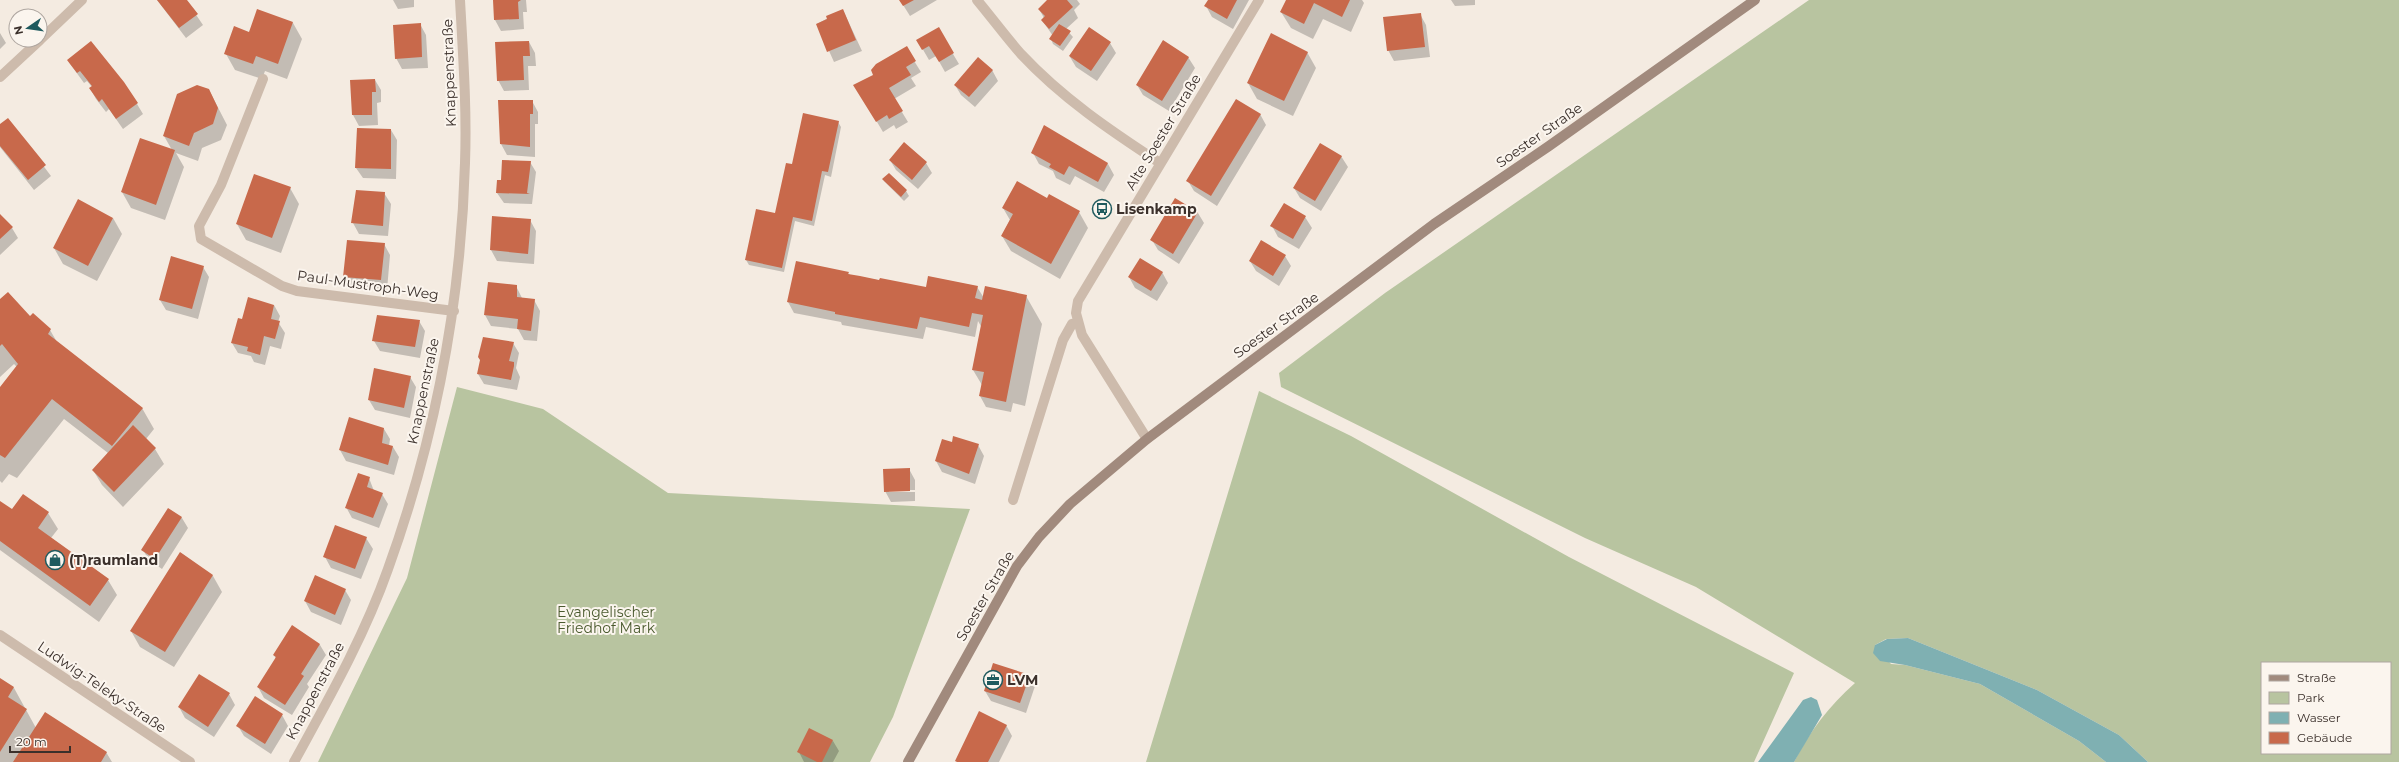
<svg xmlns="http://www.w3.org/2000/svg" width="2399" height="762" font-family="Montserrat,sans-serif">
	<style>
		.green { fill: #b8c4a0; fill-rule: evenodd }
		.water { fill: #7fb0b2 }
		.shadow { fill: #0003; fill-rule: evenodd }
		.building { fill: #c8694b }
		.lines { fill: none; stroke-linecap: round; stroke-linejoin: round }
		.minor { stroke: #cdbbac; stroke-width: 10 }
		.tertiary { stroke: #cdbbac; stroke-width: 10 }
		.secondary { stroke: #a18a7d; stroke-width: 10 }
		.labels { text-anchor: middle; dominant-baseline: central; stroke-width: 4; stroke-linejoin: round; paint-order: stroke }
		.street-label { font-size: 14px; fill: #3b302b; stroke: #fbf5ee }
		.poi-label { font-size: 14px; font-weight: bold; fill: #3b302b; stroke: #fbf5ee; text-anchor: start }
		.park-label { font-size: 14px; fill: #4a5a2e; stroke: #fbf5ee }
	</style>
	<rect width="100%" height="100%" fill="#f4ebe1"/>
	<path class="green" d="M1809 0H2399V762H2148L2119 735 2037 690 1908 638 1886 639 1875 645 1891 664 1905 665 1980 684 2079 741 2106 762H1794C1810 731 1829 706 1855 683L1696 587 1585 538 1281 387 1279 373 1385 293ZM2262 663H2390V753H2262Z
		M457 387 543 409 668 493 970 509 893 717 870 762H318L407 578Z
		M1259 391 1351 436 1569 557 1794 673 1754 762H1146Z"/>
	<path class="water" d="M1908 638 2037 690 2119 735 2148 762H2106L2079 741 1980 684 1905 665 1880 661 1873 653 1875 645 1887 639Z
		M1811 697 1817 700 1822 715 1794 762H1758L1803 700Z"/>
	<path class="shadow" d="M157 0H186L203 25 186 38Z
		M393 0H414V7L398 9Z
		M494 0H526L527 12H523L524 29 501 31 495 20Z
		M900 0H937L910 16Z
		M1049 0H1077L1080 4 1074 10 1078 18 1066 29 1073 37 1063 51 1053 44 1051 39 1053 36 1042 20 1044 18 1039 9Z
		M1209 0H1249L1233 29 1212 17 1206 6Z
		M1287 0H1362L1364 3 1351 32 1323 19 1313 39 1291 28 1281 12Z
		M1451 0H1475V5L1455 6Z
		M843 10 862 51 834 62 817 24Z
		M1420 14 1426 25 1430 57 1394 61 1388 50Z
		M293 23 302 39 287 79 265 71 262 79 235 70 226 54 250 33Z
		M420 24 426 35 428 68 402 69 396 58Z
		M938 29 959 64 945 72 936 56 929 60 918 41Z
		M0 33 6 43 0 49Z
		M529 42 535 53 536 66H528L529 90 504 91 498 80Z
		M1110 43 1116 53 1097 81 1076 67 1070 57Z
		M906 48 921 72 911 78 916 86 894 99 908 122 896 129 894 125 883 132 855 85 875 75Z
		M1307 52 1316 68 1293 116 1257 99 1248 83Z
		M1188 57 1195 68 1169 111 1143 95 1137 85Z
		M68 61 137 104 143 114 123 129 109 109 106 112 96 99 90 88 92 87 87 81 84 83Z
		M992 70 998 81 975 107 961 95 955 85Z
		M375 80 381 90V102L377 103 378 125 359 126 353 115 351 81Z
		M209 90 227 125 221 140 202 148 198 161 176 153 184 167 165 220 131 208 122 192 172 150 164 136Z
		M532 101 538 112V124H535V157L507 155 501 144Z
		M1260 114 1266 125 1217 206 1194 191 1188 181Z
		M8 119 51 176 34 190 0 147V126Z
		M838 122 841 127 831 177 825 175 814 226 795 221 784 272 749 265 746 260 776 214 792 165Z
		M1044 126 1108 164 1114 175 1104 192 1075 176 1070 185 1056 178 1053 171 1039 164 1033 153Z
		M391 130 397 140 396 179 363 178 356 168Z
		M1341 156 1348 167 1321 211 1300 198 1294 188Z
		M890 160 926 163 932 173 918 189 896 170Z
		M530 162 536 172 532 204 504 203 497 193Z
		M883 180 906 191 909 196 904 201Z
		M290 188 299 204 281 253 246 240 237 224Z
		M384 193 391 204 388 236 359 234 353 223Z
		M1176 200 1198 213 1204 223 1179 264 1158 250 1152 240Z
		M1284 205 1305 217 1312 228 1299 249 1278 237 1272 226Z
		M1003 208 1079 212 1088 228 1060 279 1011 251 1002 236 1010 220Z
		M0 215 12 228 18 238 0 255Z
		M493 217 530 220 536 231 534 264 497 261 491 250Z
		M113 218 122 234 97 281 63 264 54 248Z
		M384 244 390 255 387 290 350 287 344 276Z
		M1285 256 1291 266 1279 286 1256 271 1250 261Z
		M203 267 209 277 198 319 166 310 160 300Z
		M1162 272 1168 283 1157 301 1135 288 1129 277Z
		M848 273 850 275 926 289 977 287 984 298 1026 296 1042 324 1025 406 1013 403 1011 412 986 407 980 396 982 385 973 370 982 328 978 321 975 337 926 327 923 339 842 325 841 322 794 313 788 302Z
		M489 283 516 286 522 298 534 300 540 311 537 341 524 340 518 329 491 326 485 315Z
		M0 300 50 330 57 342 142 408 154 429 146 439 155 449 164 464 123 507 102 485 93 470 108 453 64 419 17 478 9 474 2 483 0 481V388L17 367 14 364 0 377Z
		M274 305 280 316 278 322 285 333 281 349 270 346 265 365 254 362 251 356 238 353 232 343 243 321Z
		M419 321 425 331 420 358 380 351 374 341Z
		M513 343 519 353 516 368 520 377 517 390 484 384 478 374Z
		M410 377 416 387 410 418 375 410 369 400Z
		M384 429 390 439 389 446 393 447 399 457 394 475 346 461 340 450Z
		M978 445 984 456 975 484 942 472 936 461Z
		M909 469 915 480V501L891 502 885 491ZM889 490H915V492H889Z
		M369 478 374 491 382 494 388 504 379 528 352 518 346 507Z
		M23 495 48 513 58 529 51 538 108 580 117 595 99 622 0 550V502L12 510Z
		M169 509 182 518 188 528 162 569 149 560 143 550Z
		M366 538 373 549 361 579 331 568 325 557Z
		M181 553 213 576 222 592 174 667 140 647 131 631Z
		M315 577 345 590 351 600 341 625 311 612 305 601Z
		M293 627 320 645 326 655 307 684 309 687 292 715 264 698 258 687 276 659 274 655Z
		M1029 676 1035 686 1026 713 991 701 985 691Z
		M0 679 14 688 36 728 106 752 112 762H0Z
		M229 694 235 705 214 737 185 718 179 707Z
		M256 698 282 715 288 726 271 754 244 736 238 726Z
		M1006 725 1012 736 999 762H957Z
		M833 741 839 751 833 762H804L799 752Z"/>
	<path class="building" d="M157 0H187L198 14 179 28Z
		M493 0H521L518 2 519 19 494 20Z
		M899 0H914L903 6Z
		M1047 0H1067L1073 7 1049 29 1041 20 1045 16 1038 9Z
		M1208 0H1237L1227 19 1204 6Z
		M1286 0H1350L1342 17 1314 3 1304 24 1280 12Z
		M257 9 293 22 278 64 256 56 253 64 224 54 234 26 249 32Z
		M843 9 856 40 827 52 816 24 827 19 826 16Z
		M1421 13 1425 47 1387 51 1383 17Z
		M421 23 422 57 395 59 393 25Z
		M1059 24 1071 31 1060 46 1049 39Z
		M939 27 954 53 939 62 929 46 922 50 916 40Z
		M1089 27 1111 42 1091 71 1069 56Z
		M1271 33 1308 52 1284 101 1247 83Z
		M1163 40 1189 57 1162 101 1136 85Z
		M91 41 124 82 138 103 116 119 102 99 99 102 89 88 92 86 80 71 77 73 67 60Z
		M529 41 530 56H523L524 80 497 81 495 42Z
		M907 46 916 61 906 67 911 75 889 88 903 111 889 119 887 115 876 122 853 85 873 75 871 70 876 64Z
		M978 57 993 70 969 97 954 85Z
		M375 79 376 92H372V115H352L350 80Z
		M197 85 209 89 218 108 213 124 194 133 189 146 163 136 177 94Z
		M1236 99 1261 114 1211 196 1186 181Z
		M498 100H533V114H530V147L500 144Z
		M803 113 839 121 828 172 822 171 812 221 793 217 782 268 745 260 756 209 775 213 786 163 792 164Z
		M8 118 46 165 28 180 0 146V124Z
		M1044 125 1108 163 1098 182 1069 166 1064 175 1049 167 1051 164 1031 153Z
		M357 128 391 129V169L355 168Z
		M140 138 175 150 156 205 121 192Z
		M904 142 927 162 912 180 889 160Z
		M1320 143 1342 156 1315 201 1293 188Z
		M502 160 531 161 527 193 530 194 496 193 497 180H501Z
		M889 173 907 190 901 197 882 179Z
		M254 174 291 187 272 238 236 224Z
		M1017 181 1047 198 1049 194 1080 211 1051 264 1001 236 1013 214 1002 208Z
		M356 190 385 192 383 226 351 223Z
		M1175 198 1198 212 1173 254 1150 240Z
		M78 199 113 218 88 266 53 248Z
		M1284 203 1306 216 1293 239 1270 226Z
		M0 214 13 227 0 239Z
		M492 216 531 219 528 254 490 250Z
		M347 240 385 243 381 280 343 277Z
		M1261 240 1286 255 1273 276 1249 261Z
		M171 256 204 266 192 309 159 300Z
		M1140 258 1163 272 1151 291 1128 277Z
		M796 261 849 272 848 274 860 276 879 280 880 278 926 287 928 276 978 286 975 298 982 300 985 286 1027 295 1006 402 979 396 984 372 972 370 983 315 972 313 969 327 920 317 917 329 835 314V312L787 302Z
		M488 282 517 285V297L535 299 531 331 517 329 518 319 484 315Z
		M8 292 30 316 33 313 51 329 48 334 143 408 112 446 52 399 5 458 0 455V387L18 364 2 344 0 346V299Z
		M248 297 274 305 271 319 280 321 275 339 264 336 260 355 247 351 248 347 231 343 238 318 242 319Z
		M377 315 420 320 415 347 372 341Z
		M483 337 514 342 509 361 514 362V366L511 380 477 374 480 360 478 357Z
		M374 368 411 376 404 408 368 400Z
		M349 417 384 428 382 443 393 446 388 465 339 450Z
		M133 425 156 448 114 492 92 470Z
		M953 436 979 444 969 474 935 461 942 439 952 442Z
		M910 468V491L884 492 883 469Z
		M358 473 370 477 367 487 383 493 373 518 345 508Z
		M23 494 49 512 38 528 109 579 90 606 0 541V501L12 509Z
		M168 508 182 517 155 559 141 550Z
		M335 525 367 537 355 569 323 557Z
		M180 552 213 575 165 652 130 631Z
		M315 575 346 589 335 615 304 601Z
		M292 625 320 644 301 674 304 676 285 705 257 687 276 657 273 655Z
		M993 663 1030 675 1020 703 984 691Z
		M199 674 230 693 208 727 178 707Z
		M0 678 14 687 8 697 27 709 0 752Z
		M255 696 283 714 265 744 236 726Z
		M979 711 1007 725 988 762H957L955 761Z
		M45 712 107 752 101 762H13Z
		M809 728 833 740 822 762H817L797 752Z"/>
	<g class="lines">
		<path class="minor" d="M977 0C992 18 1006 37 1021 54 1062 98 1111 131 1160 163
			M40 40 82 0
			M0 77 40 40
			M263 79 221 185 199 226 201 239 282 286 297 291 454 311
			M1147 439 1082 335 1076 313 1078 301 1259 0
			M1013 500 1063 340 1072 324 1077 323
			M294 762C328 700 364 637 388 569 435 439 461 302 465 163 467 109 463 54 460 0"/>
		<path class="tertiary" d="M0 635 190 762"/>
		<path class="secondary" d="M908 762 1017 566 1039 537 1070 504 1147 439 1434 224 1549 146 1755 0"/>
	</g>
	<defs>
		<g id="bus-ring" transform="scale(1)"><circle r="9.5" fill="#fbf5ee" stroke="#1f5a5e" stroke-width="1.5"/><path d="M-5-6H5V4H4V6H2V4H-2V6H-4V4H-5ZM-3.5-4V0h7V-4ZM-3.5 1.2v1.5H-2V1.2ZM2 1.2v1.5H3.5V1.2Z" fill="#1f5a5e"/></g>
		<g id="shop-ring" transform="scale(1)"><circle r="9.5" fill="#fbf5ee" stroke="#1f5a5e" stroke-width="1.5"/><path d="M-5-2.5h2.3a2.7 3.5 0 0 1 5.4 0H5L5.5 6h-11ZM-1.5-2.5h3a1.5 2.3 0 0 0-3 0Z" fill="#1f5a5e"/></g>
		<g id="office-ring" transform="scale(1)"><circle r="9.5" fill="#fbf5ee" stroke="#1f5a5e" stroke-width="1.5"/><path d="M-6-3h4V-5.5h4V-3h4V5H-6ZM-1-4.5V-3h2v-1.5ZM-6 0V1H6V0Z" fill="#1f5a5e"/></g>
	</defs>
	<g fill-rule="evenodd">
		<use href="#bus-ring" x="1102" y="209"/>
		<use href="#shop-ring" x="55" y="560"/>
		<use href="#office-ring" x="993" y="680"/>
	</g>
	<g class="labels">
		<g class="street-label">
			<text transform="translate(449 73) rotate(-92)">Knappenstraße</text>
			<text transform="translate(1163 132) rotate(-59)">Alte Soester Straße</text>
			<text transform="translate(1539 135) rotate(-35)">Soester Straße</text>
			<text transform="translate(368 285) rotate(8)">Paul-Mustroph-Weg</text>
			<text transform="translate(1276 325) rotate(-36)">Soester Straße</text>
			<text transform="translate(423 391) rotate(-78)">Knappenstraße</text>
			<text transform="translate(985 596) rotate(-60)">Soester Straße</text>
			<text transform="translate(102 687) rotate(34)">Ludwig-Teleky-Straße</text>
			<text transform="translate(315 691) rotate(-62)">Knappenstraße</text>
		</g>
		<g class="poi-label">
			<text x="1116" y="209">Lisenkamp</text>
			<text x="69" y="560">(T)raumland</text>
			<text x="1007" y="680">LVM</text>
		</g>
		<g class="park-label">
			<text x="606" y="612">Evangelischer<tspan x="606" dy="16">Friedhof Mark</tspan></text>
		</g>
	</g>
	<rect x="2261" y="662" width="130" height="92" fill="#fbf5ee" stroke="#aea6a0"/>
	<rect x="2269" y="675" width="20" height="6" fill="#a18a7d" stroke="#aea6a0"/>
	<text x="2297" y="682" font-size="12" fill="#3b302b">Straße</text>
	<rect x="2269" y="692" width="20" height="12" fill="#b8c4a0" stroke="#aea6a0"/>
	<text x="2297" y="702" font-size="12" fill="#3b302b">Park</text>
	<rect x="2269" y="712" width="20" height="12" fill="#7fb0b2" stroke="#aea6a0"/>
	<text x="2297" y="722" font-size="12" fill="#3b302b">Wasser</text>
	<rect x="2269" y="732" width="20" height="12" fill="#c8694b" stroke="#aea6a0"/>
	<text x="2297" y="742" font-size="12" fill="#3b302b">Gebäude</text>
	<g transform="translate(28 28) rotate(257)"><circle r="19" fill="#fbf5ee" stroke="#aea6a0"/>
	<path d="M0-3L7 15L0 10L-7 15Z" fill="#1f5a5e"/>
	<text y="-6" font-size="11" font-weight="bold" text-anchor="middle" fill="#3b302b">N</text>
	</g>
	<path d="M10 746v6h60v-6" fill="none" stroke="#3b302b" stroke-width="2"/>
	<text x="16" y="746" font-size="12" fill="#3b302b" stroke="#fbf5ee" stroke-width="3" paint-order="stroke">20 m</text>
</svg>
